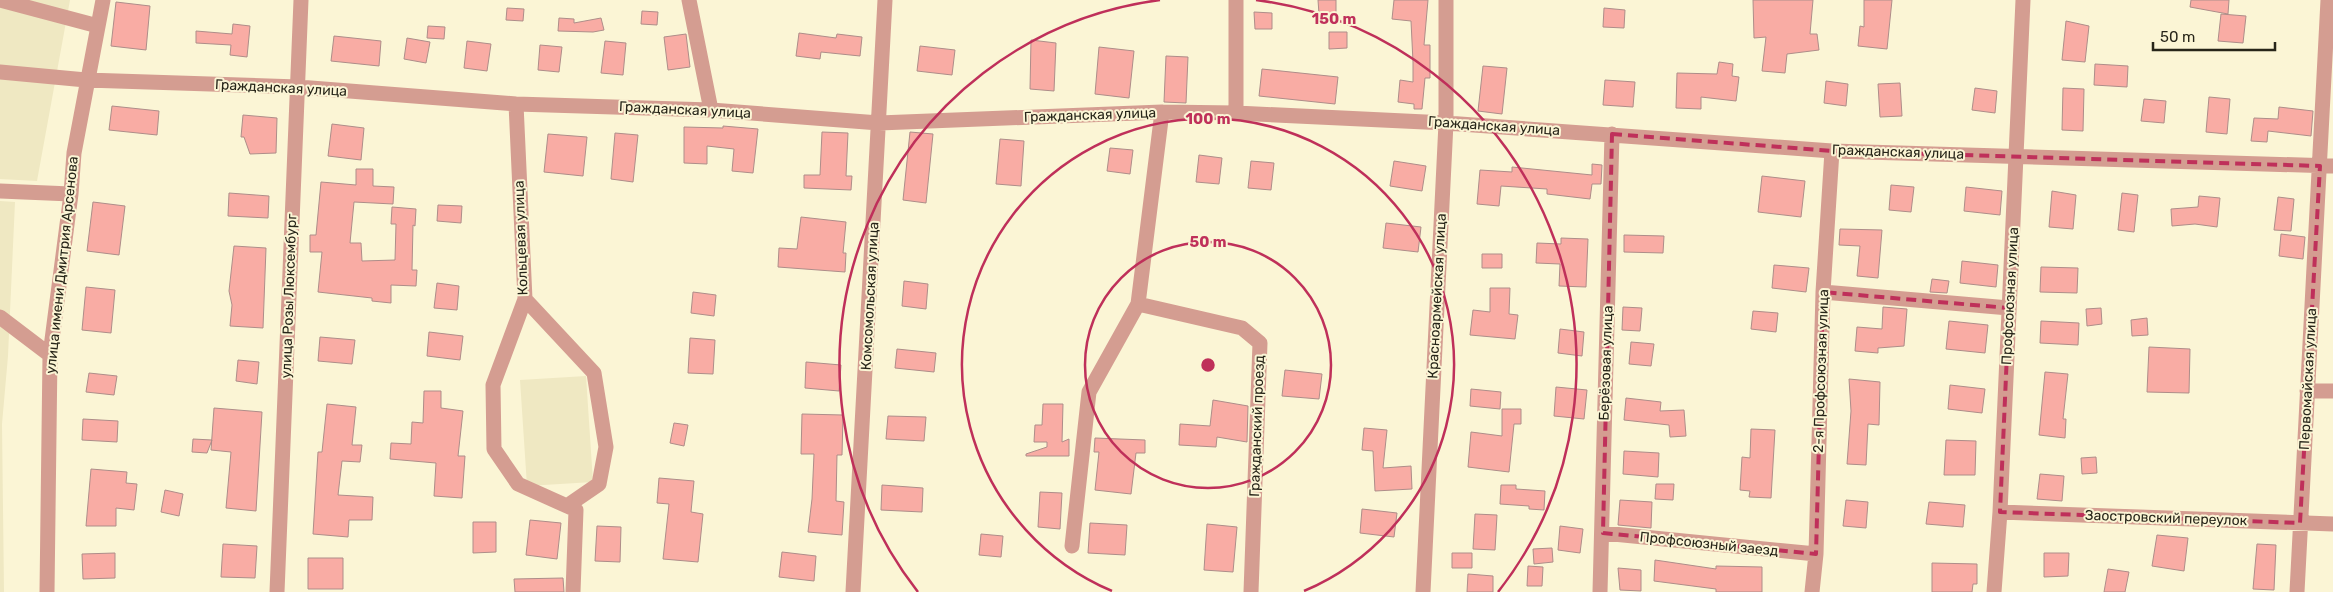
<svg xmlns="http://www.w3.org/2000/svg" width="2333" height="592" font-family="Rubik,sans-serif">
	<style>
		.built { fill: #efe8c2 }
		.building { fill: #f9aca4; stroke: #ae8d89 }
		.lines { fill: none; stroke-linecap: round; stroke-linejoin: round }
		.minor { stroke: #d49d91; stroke-width: 15 }
		.marked { fill: none; stroke: #bf305a; stroke-width: 4; stroke-dasharray: 10 6; stroke-linejoin: round }
		.ring { fill: none; stroke: #bf305a; stroke-width: 2.5 }
		.labels { text-anchor: middle; dominant-baseline: central; stroke-width: 4; stroke-linejoin: round; paint-order: stroke }
		.street-label { font-size: 14px; fill: #272519; stroke: #fbf5d5 }
		.centre { fill: #bf305a; stroke: #fbf5d5; stroke-width: 2.5 }
		.ring-label { font-size: 15px; text-anchor: middle; font-weight: bold; fill: #bf305a; stroke: #fbf5d5; stroke-width: 4; stroke-linejoin: round; paint-order: stroke }
	</style>
	<rect width="100%" height="100%" fill="#fbf5d5"/>
	<path class="built" d="M0 0H70L37 181 0 179Z
		M0 201 15 202 8 356 2 424 4 592H0Z
		M586 376 593 482 527 486 520 380Z"/>
	<path class="building" d="M1318 0H1336V14H1319Z
		M1394 0H1428L1424 45H1430V78H1425L1422 109H1414V104L1398 102 1400 80 1413 82V62L1411 21 1392 19Z
		M1753 0H1813L1810 34H1817L1819 50 1787 54 1785 73 1762 71 1766 37 1754 38Z
		M1864 0H1892L1887 49 1858 46 1860 26 1864 27Z
		M2191 0H2229L2228 14 2190 7Z
		M116 2 150 6 146 50 111 46Z
		M507 8 524 9 523 21 506 20Z
		M1604 8 1625 10 1624 28 1603 27Z
		M642 11 658 12 657 25 641 24Z
		M1254 12 1272 13V29H1255Z
		M2221 14 2246 16 2243 43 2218 41Z
		M559 18 574 19V23L601 18 604 30 593 32 558 31Z
		M2066 21 2089 26 2085 62 2062 60Z
		M233 24 250 26 247 57 230 55 231 45 196 43V31L232 34Z
		M428 26 445 27 444 39 427 38Z
		M1329 32H1347V48L1329 49Z
		M799 33 836 38 837 34 862 37 860 56 821 52 820 59 796 56Z
		M686 34 690 67 668 70 664 37Z
		M334 36 381 41 379 66 331 61Z
		M407 38 430 42 426 63 404 59Z
		M1031 40 1056 43 1054 91 1030 89Z
		M467 41 491 44 487 71 464 68Z
		M605 41 626 43 623 75 601 73Z
		M540 45 562 47 559 72 538 70Z
		M920 46 955 50 952 75 917 71Z
		M1099 47 1134 51 1129 98 1095 94Z
		M1166 56 1188 57 1186 103 1164 102Z
		M1719 62 1733 64 1732 76 1739 77 1736 101 1701 97V109L1676 108 1677 73 1717 74Z
		M2095 64 2128 66 2127 87 2094 85Z
		M1483 66 1507 68 1502 114 1478 111Z
		M1262 69 1338 77 1335 104 1259 96Z
		M1605 80 1635 82 1633 107 1603 105Z
		M1826 81 1848 84 1846 106 1824 103Z
		M1900 83 1902 116 1880 117 1878 84Z
		M1975 88 1997 91 1995 113 1972 110Z
		M2063 88 2084 89 2083 131 2062 130Z
		M2209 97 2230 99 2227 134 2206 132Z
		M2144 99 2166 101 2164 123 2141 121Z
		M112 106 159 111 157 135 109 130Z
		M2279 107 2313 111 2311 136 2268 131 2267 142 2251 141 2254 118 2278 119Z
		M243 115 277 118 276 153 250 154 244 137H241Z
		M332 124 364 128 361 160 328 156Z
		M723 126 758 129 753 173 732 171 734 149 707 146V164L684 163V127L723 128Z
		M822 132 848 133 846 176H852L851 190 804 188V175H820Z
		M910 132 933 134 926 203 903 200Z
		M615 133 638 135 633 182 611 179Z
		M548 134 587 137 583 176 544 172Z
		M1000 139 1024 141 1021 186 996 184Z
		M1110 148 1133 150 1130 174 1107 171Z
		M1199 155 1222 158 1219 184 1196 182Z
		M1251 161 1274 163 1271 190 1248 188Z
		M1394 161 1426 166 1422 191 1390 186Z
		M1592 164 1602 165 1601 184H1592L1590 199 1547 194V189L1501 186 1499 206 1477 204 1480 170 1512 172V167L1592 175Z
		M356 169H373V186L394 187 393 204 354 202 350 243H361L362 261 395 260 396 224H391L392 207 416 209 415 226 413 225 412 270H417L416 286 391 285V303L372 301V298L318 292 322 252H310V235H316L321 182 356 185Z
		M1762 176 1805 181 1801 217 1758 212Z
		M1891 185 1914 187 1911 212 1889 210Z
		M1966 187 2002 191 2000 215 1964 211Z
		M2052 191 2076 195 2073 229 2049 227Z
		M229 193 269 196 268 218 228 216Z
		M2122 193 2138 195 2134 232 2118 230Z
		M2199 196 2220 198 2217 227 2195 224 2172 226 2171 209 2198 207Z
		M2278 197 2294 199 2291 231 2274 230Z
		M93 202 125 206 119 255 87 251Z
		M438 205 462 206 461 223 437 221Z
		M801 217 846 222 843 253H846L845 272 778 267 779 248 797 249Z
		M1386 223 1421 227 1418 252 1383 248Z
		M1840 229 1882 230 1878 278 1857 276 1860 246 1839 245Z
		M2281 234 2305 237 2303 259 2279 256Z
		M1624 235 1664 236 1663 253 1624 252Z
		M1561 238 1588 239 1586 287 1559 286 1560 264 1536 263 1537 243 1561 244Z
		M234 246 266 248 263 328 230 326 232 305 229 291Z
		M1482 254H1502V268H1482Z
		M1962 261 1998 265 1996 287 1960 283Z
		M1774 265 1809 268 1806 292 1772 288Z
		M2041 267 2078 268 2077 293 2040 292Z
		M1932 279 1949 281 1947 293 1930 292Z
		M904 281 928 284 926 309 902 306Z
		M437 283 459 286 457 310 434 308Z
		M86 287 115 290 111 333 82 330Z
		M1490 288H1510L1509 314 1518 315 1515 339 1470 335 1473 310 1490 312Z
		M693 292 716 295 714 316 691 313Z
		M1623 307 1642 308 1640 331 1622 330Z
		M1883 307 1907 309 1904 346 1878 348V353L1855 351 1857 327 1882 329Z
		M2101 308 2102 324 2087 326 2086 309Z
		M1753 311 1778 313 1776 332 1751 329Z
		M2147 318 2148 335 2132 336 2131 320Z
		M1949 321 1988 325 1985 353 1946 349Z
		M2041 321 2079 323 2078 345 2040 343Z
		M1560 329 1584 332 1582 356 1558 353Z
		M429 332 463 336 460 360 427 356Z
		M320 337 355 340 352 364 318 361Z
		M690 338 715 340 713 374 688 373Z
		M1631 342 1654 344 1651 366 1629 364Z
		M2149 347 2190 349 2189 393 2147 392Z
		M897 349 936 353 934 372 895 368Z
		M238 360 259 362 257 384 236 381Z
		M806 362 841 365 839 391 805 388Z
		M1285 370 1322 374 1319 399 1282 396Z
		M2045 372 2068 374 2063 419H2066L2065 438 2039 435Z
		M89 373 117 376 114 395 86 392Z
		M1849 379 1880 382 1879 425 1868 424 1866 465 1847 464 1851 411Z
		M1950 385 1985 389 1982 413 1948 409Z
		M1556 387 1587 390 1584 419 1554 416Z
		M1471 389 1501 392 1500 409 1470 406Z
		M424 391H441V408L463 411 458 456H465L462 498 434 496 436 463 390 459 391 443 411 444 412 422 423 423Z
		M1626 398 1661 402 1660 411 1684 410 1686 436 1670 437 1669 425 1624 420Z
		M1213 400 1248 406 1247 442 1217 437 1216 447 1179 445 1180 424 1210 426Z
		M327 404 356 407 352 445H362L360 462 342 461 338 495 373 497 372 520H349L348 537 313 534 318 452H322Z
		M1043 404H1063L1062 442 1069 439V456H1026V454L1047 447V442H1034L1035 425H1042Z
		M214 408 262 412 256 511 226 508 231 452 211 450Z
		M1502 409H1521V424H1514L1509 472 1468 467 1471 432 1502 436Z
		M802 414 843 415 842 455H837L836 501 844 502 842 535 808 532 812 499 814 454H801Z
		M888 416 926 417 924 441 886 439Z
		M83 419 118 421 117 442 82 440Z
		M674 423 688 425 684 446 670 443Z
		M1364 428 1387 430 1383 468 1411 466 1412 489 1375 491 1373 451 1362 450Z
		M1751 429 1775 430 1771 498 1749 497 1750 491 1740 490 1742 457 1750 458Z
		M1095 438 1145 440V453H1136L1131 494 1095 490 1099 452H1094Z
		M193 439 212 440 207 453 192 452Z
		M1946 440 1976 441 1975 475H1944Z
		M1624 451 1659 453 1658 477 1623 474Z
		M2096 457 2097 473 2082 474 2081 458Z
		M91 469 127 472 126 483 137 484 134 510 116 508V526H86Z
		M2040 474 2064 476 2062 501 2037 499Z
		M659 478 694 481 691 512 703 514 698 562 663 559 669 504 657 503Z
		M1656 484H1674L1673 500 1655 499Z
		M882 485 923 488 922 512 881 510Z
		M1501 485H1516V489L1545 491 1544 510 1529 509V506L1500 504Z
		M165 490 183 494 179 516 161 512Z
		M1040 492 1062 493 1060 529 1038 527Z
		M1620 500 1652 502 1651 528 1618 525Z
		M1846 500 1868 502 1866 528 1843 526Z
		M1929 502 1965 505 1963 527 1926 524Z
		M1362 509 1397 513 1394 537 1360 533Z
		M1475 514 1497 515 1495 550 1473 549Z
		M530 520 561 523 557 559 526 555Z
		M473 522H496V552L473 553Z
		M1090 523 1127 525 1125 555 1088 553Z
		M1207 524 1237 527 1233 572 1204 570Z
		M597 526 621 527 620 562 595 561Z
		M1560 526 1583 529 1580 553 1558 550Z
		M981 534 1003 536 1001 557 979 555Z
		M2157 535 2188 538 2184 571 2152 566Z
		M223 544 257 546 255 578 221 577Z
		M2257 544 2276 545 2274 590 2253 589Z
		M1552 548 1553 562 1534 564 1533 549Z
		M782 552 816 556 814 581 779 577Z
		M115 553V578L83 579 82 554Z
		M1452 553H1472V568H1452Z
		M2044 553H2069L2068 576 2044 577Z
		M308 558H343V589H308Z
		M1655 560 1716 569V566L1762 567V592H1716V589L1654 581Z
		M1932 563 1977 564V584H1973L1972 592H1932Z
		M1528 566 1543 567 1542 586H1527Z
		M1618 568 1641 570V591L1620 590Z
		M2108 569 2129 572 2125 592H2104Z
		M1468 574 1493 576V592H1467Z
		M563 578 564 592H515L514 579Z"/>
	<g class="lines">
		<path class="minor" d="M0 0 98 26
			M689 0 711 110
			M1236 0V113
			M0 72 86 80 298 87 516 104 711 110 879 123 1162 112 1236 113 1446 123 1832 151 2333 166
			M516 104 525 299 493 385 494 449 518 484 576 510 573 592
			M1162 112 1138 304 1242 328 1260 343 1251 592
			M0 191 71 194
			M1823 292 2009 308
			M525 299 594 373 606 447 599 484 567 506
			M0 317 50 355
			M2307 391H2333
			M2000 512 2333 524
			M1603 533 1816 554
			M1072 546 1089 392 1138 304
			M47 592 50 355 71 194 74 153 103 0
			M277 592 301 0
			M853 592 885 0
			M1423 592 1446 123V0
			M1600 592 1612 134
			M1812 592 1816 554 1823 292 1832 151
			M1994 592 2000 512 2023 0
			M2297 592 2328 0"/>
	</g>
	<path class="marked" d="M1612 134 1832 151 2320 166 2300 523 2000 512 2009 308 1823 292 1816 554 1603 533Z"/>
	<g class="ring">
		<circle cx="1208" cy="365" r="123"/>
		<path d="M1112 591A246 246 0 1 1 1304 591"/>
		<path d="M918 592A368 368 0 0 1 1160 0M1256 0A368 368 0 0 1 1498 592"/>
	</g>
	<g class="labels">
		<g class="street-label">
			<text transform="translate(281 88) rotate(3)">Гражданская улица</text>
			<text transform="translate(685 110) rotate(3)">Гражданская улица</text>
			<text transform="translate(1090 115) rotate(-2)">Гражданская улица</text>
			<text transform="translate(1494 126) rotate(4)">Гражданская улица</text>
			<text transform="translate(1898 152) rotate(2)">Гражданская улица</text>
			<text transform="translate(521 238) rotate(-92)">Кольцевая улица</text>
			<text transform="translate(62 265) rotate(-84)">улица имени Дмитрия Арсенова</text>
			<text transform="translate(289 296) rotate(-88)">улица Розы Люксембург</text>
			<text transform="translate(870 296) rotate(-87)">Комсомольская улица</text>
			<text transform="translate(1437 296) rotate(-87)">Красноармейская улица</text>
			<text transform="translate(2010 296) rotate(-87)">Профсоюзная улица</text>
			<text transform="translate(1606 363) rotate(-88)">Берёзовая улица</text>
			<text transform="translate(1821 371) rotate(-88)">2-я Профсоюзная улица</text>
			<text transform="translate(2308 379) rotate(-87)">Первомайская улица</text>
			<text transform="translate(1257 426) rotate(-88)">Гражданский проезд</text>
			<text transform="translate(2166 518) rotate(2)">Заостровский переулок</text>
			<text transform="translate(1709 544) rotate(6)">Профсоюзный заезд</text>
		</g>
	</g>
	<circle cx="1208" cy="365" r="8" class="centre"/>
	<g class="ring-label">
		<text x="1334" y="24">150 m</text>
		<text x="1208" y="124">100 m</text>
		<text x="1208" y="247">50 m</text>
	</g>
	<path d="M2153 42v8h122v-8" fill="none" stroke="#272519" stroke-width="2.5"/>
	<text x="2160" y="42" font-size="15" fill="#272519" stroke="#fbf5d5" stroke-width="4" paint-order="stroke">50 m</text>
</svg>
